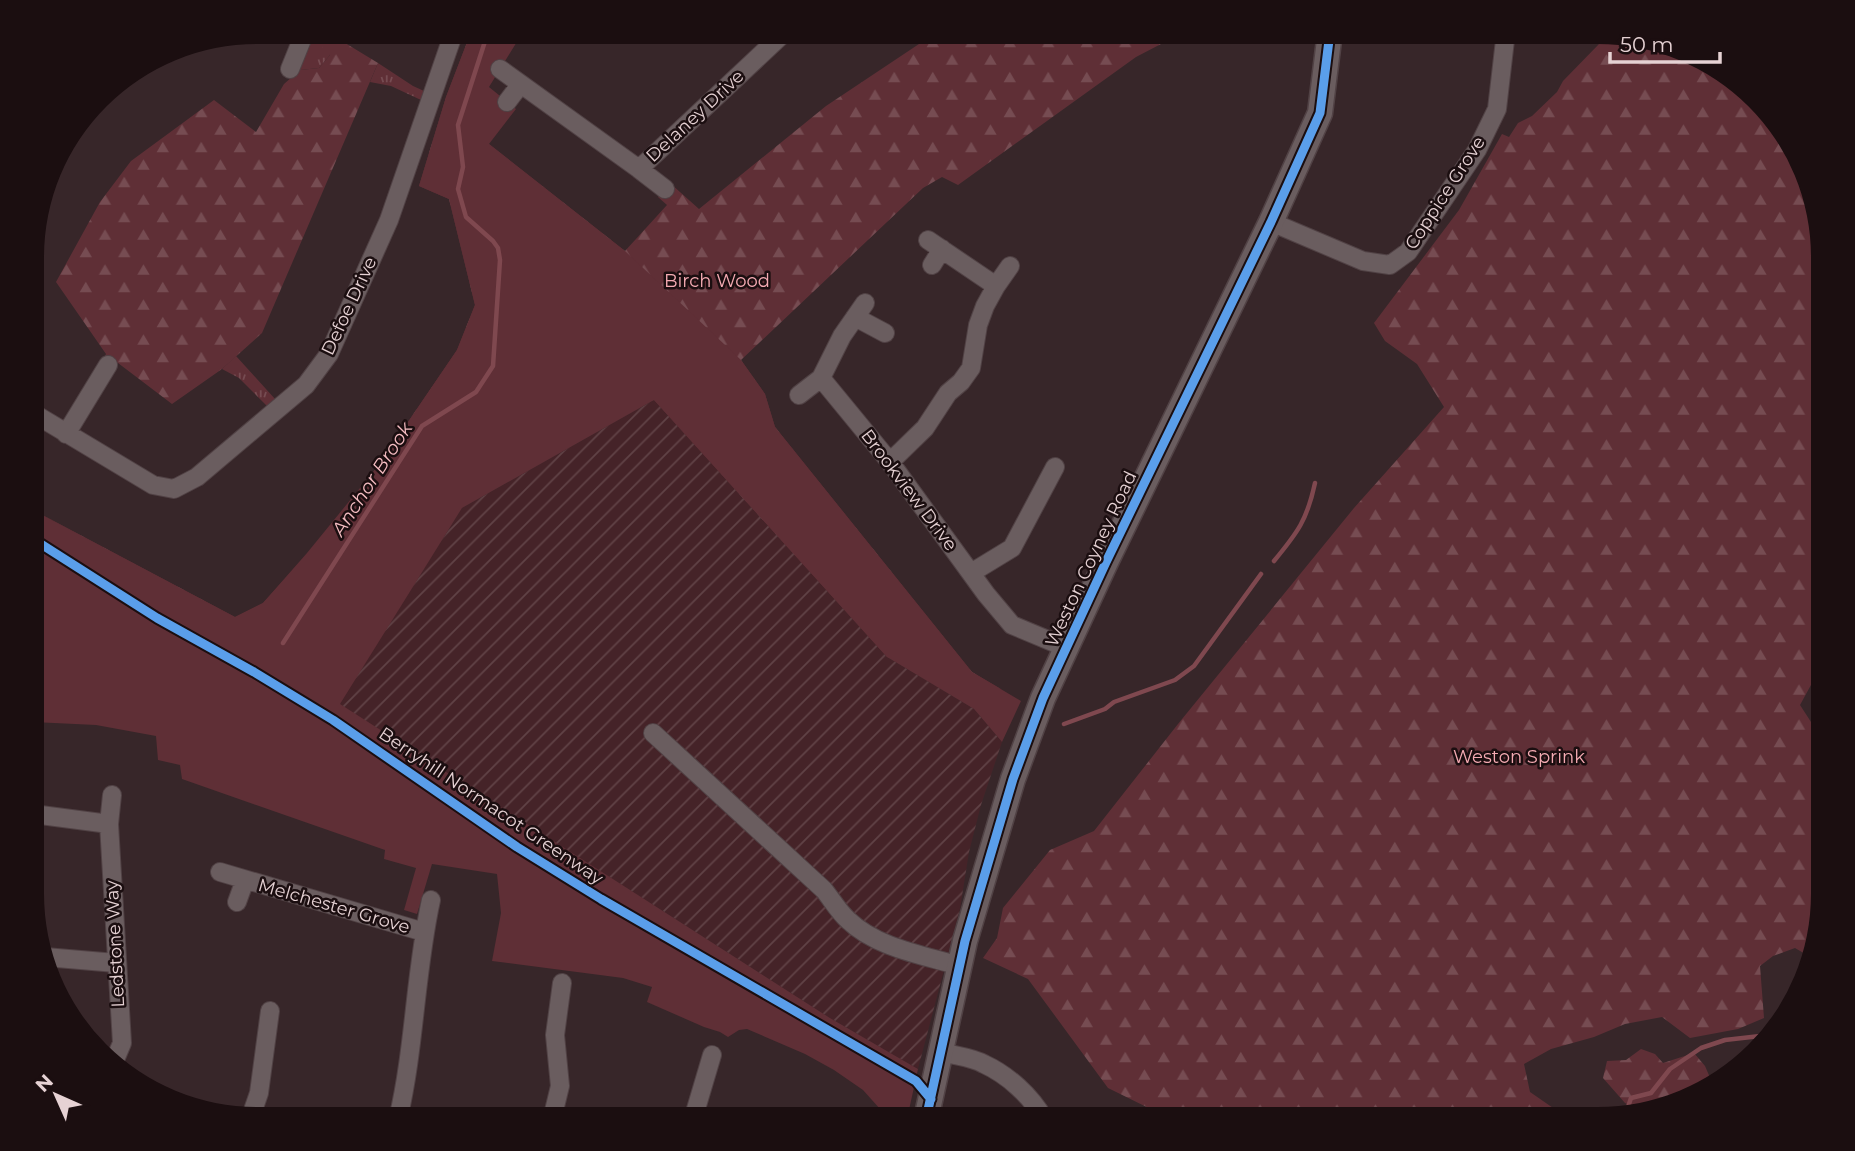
<svg xmlns="http://www.w3.org/2000/svg" width="1855" height="1151" font-family="Montserrat,sans-serif">
	<style>
		.industrial { fill: url(#industrial-furrows) }
		.grass { fill: url(#grass-tufts) }
		.forest { fill: url(#forest-firs) }
		.green { fill: #5f2f36 }
		.lines { fill: none; stroke-linecap: round; stroke-linejoin: round }
		.stream { stroke: #7f484f; stroke-width: 4.5 }
		.street-casing { stroke: #514245; stroke-width: 20 }
		.secondary-casing { stroke: #514245; stroke-width: 27 }
		.street { stroke: #6a5d5f; stroke-width: 18 }
		.secondary { stroke: #6a5d5f; stroke-width: 24 }
		.cycleway-casing { stroke: #1b0e10; stroke-width: 13 }
		.cycleway { stroke: #5a9eea; stroke-width: 9 }
		.labels { text-anchor: middle; dominant-baseline: central; stroke-width: 5; stroke-linejoin: round; paint-order: stroke }
		.street-label { font-size: 18px; fill: #e6d2d4; stroke: #1b0e10 }
		.park-label { font-size: 18px; fill: #f5abb3; stroke: #1b0e10 }
		.water-label { font-size: 19px; font-style: italic; fill: #f4bcc1; stroke: #1b0e10 }
	</style>
	<defs>
		<pattern id="industrial-furrows" width="10" height="10" patternUnits="userSpaceOnUse" patternTransform="scale(1.75)"><rect width="10" height="10" fill="#452328"/><path d="M-1 1l2-2M0 10L10 0M9 11l2-2" fill="none" stroke="#604246"/></pattern>
		<pattern id="grass-tufts" width="24" height="20" patternUnits="userSpaceOnUse" patternTransform="scale(1.75)"><rect width="24" height="20" fill="#5f2f36"/><path d="M3 7l-1-3M5 7V3M7 7l1-3M15 17l-1-3M17 17v-4M19 17l1-3" fill="none" stroke="#764c52"/></pattern>
		<pattern id="forest-firs" width="22" height="20" patternUnits="userSpaceOnUse" patternTransform="scale(1.75)"><rect width="22" height="20" fill="#5f2f36"/><path d="M5 1l3.5 6h-7zM16 11l3.5 6h-7z" fill="#764c52"/></pattern>
	</defs>
	<rect width="100%" height="100%" fill="#372629"/>
	<path class="industrial" d="M654 400 887 657 974 709 1002 742 981 805 969 852 960 909 918 1069 830 1018 339 704 462 508Z"/>
	<path class="grass" d="M311 32 332 35 325 41 330 55 319 68 300 70 292 77Z
		M378 63 413 86 424 91 421 100 391 86 370 82Z
		M236 356 275 399 267 406 239 378 222 369Z"/>
	<path class="forest" d="M471 32 477 95 489 144 625 251 667 205 658 197 671 184 699 209 826 106 937 32H1184L1136 57 958 185 942 177 923 188 741 360 765 394 775 427 972 672 1001 689 887 657 654 400 481 454 338 677 33 510 235 617 263 603 311 550 378 466 457 350 475 305 449 199 419 186 446 97Z
		M1607 33 1657 39 1723 69 1793 144 1823 241V663L1800 705 1811 722 1823 723V909L1807 955 1795 948 1773 956 1760 966 1764 1018 1738 1029 1690 1038 1662 1017 1625 1024 1594 1037 1551 1049 1524 1064 1530 1092 1556 1110 1555 1119H1171L1108 1088 1028 979 983 958 997 938 1003 908 1050 850 1094 831 1178 724 1354 508 1444 407 1417 364 1385 341 1374 323 1459 210 1502 134 1509 137 1518 123 1532 116 1557 92 1563 81 1600 43Z
		M332 35 378 63 262 333 222 369 172 404 118 363 115 367 103 360 106 354 56 282 100 202 131 161 214 100 256 132 284 84 300 70 319 68 330 55 322 49 325 41Z
		M1641 1049 1655 1054 1663 1063 1694 1053 1705 1066 1714 1087 1642 1110 1625 1103 1603 1078 1607 1061 1626 1060Z"/>
	<path class="green" d="M471 32H523L489 87 516 109 489 144 625 251 741 360 765 394 775 427 972 672 1021 701 1002 742 974 709 887 657 654 400 462 508 340 704 830 1018 918 1069 907 1119H889L863 1090 834 1070 805 1054 747 1029 739 1030 728 1037 720 1032 704 1027 647 1002 652 987 623 978 492 961 501 913 497 874 432 864 417 914 404 910 416 868 384 859 385 850 182 779 180 765 158 760 156 736 96 725 33 722V510L235 617 263 603 307 553 378 466 457 350 475 305 449 199 419 186 446 97Z"/>
	<g class="lines">
		<path class="stream" d="M1274 561C1298 532 1307 520 1315 483
			M283 643 422 426 476 392 493 366 500 260 498 248 493 241 466 217 458 189 463 167 458 125 488 32
			M1064 724 1105 709 1114 702 1175 680 1194 666 1261 574
			M1605 1119 1628 1107 1631 1098 1651 1093 1670 1069 1701 1048 1725 1040 1769 1035"/>
		<g class="street-casing">
			<path id="street" d="M290 69 305 32
				M500 69 639 169 785 32
				M507 102 520 85
				M639 169 665 189
				M1271 222 1363 261 1390 265 1408 252 1477 150 1497 109 1505 40 1509 32
				M932 265 942 249
				M996 286 1010 266
				M865 303 842 336 821 378 890 462 986 594 1012 625 1067 648
				M855 317 885 333
				M799 395 821 378
				M33 413 153 485 174 489 197 477 306 385 329 354 389 220 454 32
				M66 434 108 365
				M890 462 925 428 948 393 961 382 971 368 978 325 985 306 996 286 928 240
				M971 573 1012 548 1055 467
				M653 733 824 890C832 900 839 912 848 920 877 948 923 955 960 966
				M112 795 109 824 122 1043 114 1062
				M33 814 109 824
				M220 872 424 932
				M237 902 245 880
				M45 957 116 963
				M942 1052C955 1056 972 1057 984 1064 1008 1075 1031 1096 1044 1119
				M250 1119 259 1093 270 1011
				M398 1119C415 1047 415 972 431 900
				M552 1119 560 1086 555 1035 562 983
				M693 1119 712 1055"/>
		</g>
		<g class="secondary-casing">
			<path id="secondary" d="M926 1119 965 941 1013 779 1043 698 1106 562 1271 222 1320 113 1330 32"/>
		</g>
		<use href="#street" class="street"/>
		<use href="#secondary" class="secondary"/>
		<g class="cycleway-casing">
			<path id="cycleway" d="M33 539 157 618 254 672 333 720 517 847 601 899 916 1081 931 1099
				M926 1119 965 941 1013 779 1043 698 1106 562 1271 222 1320 113 1330 32"/>
		</g>
		<use href="#cycleway" class="cycleway"/>
	</g>
	<g class="labels">
		<g class="street-label">
			<text transform="translate(695 116) rotate(-43)">Delaney Drive</text>
			<text transform="translate(1445 193) rotate(-57)">Coppice Grove</text>
			<text transform="translate(349 306) rotate(-65)">Defoe Drive</text>
			<text transform="translate(909 490) rotate(53)">Brookview Drive</text>
			<text transform="translate(1091 559) rotate(-65)">Weston Coyney Road</text>
			<text transform="translate(491 806) rotate(34)">Berryhill Normacot Greenway</text>
			<text transform="translate(334 906) rotate(16)">Melchester Grove</text>
			<text transform="translate(115 944) rotate(-93)">Ledstone Way</text>
		</g>
		<g class="park-label">
			<text x="717" y="281">Birch Wood</text>
			<text x="1519" y="757">Weston Sprink</text>
		</g>
		<g class="water-label">
			<text transform="translate(372 479) rotate(-57)">Anchor Brook</text>
		</g>
	</g>
	<path d="M0 0H1855V1151H0ZM257 44H1598A213 213 0 0 1 1811 257V894A213 213 0 0 1 1598 1107H257A213 213 0 0 1 44 894V257A213 213 0 0 1 257 44Z" fill="#1b0e10" fill-rule="evenodd"/>
	<g transform="translate(56 1095) rotate(315)" stroke="#1b0e10" stroke-width="5" paint-order="stroke">
	<path d="M0-5L12 26L0 18L-12 26Z" fill="#e6d2d4"/>
	<text y="-10" font-size="19" font-weight="bold" text-anchor="middle" fill="#e6d2d4">N</text>
	</g>
	<path d="M1610 52v10h110v-10" fill="none" stroke="#e6d2d4" stroke-width="3.5"/>
	<text x="1620" y="52" font-size="21" fill="#e6d2d4" stroke="#1b0e10" stroke-width="5" paint-order="stroke">50 m</text>
</svg>
